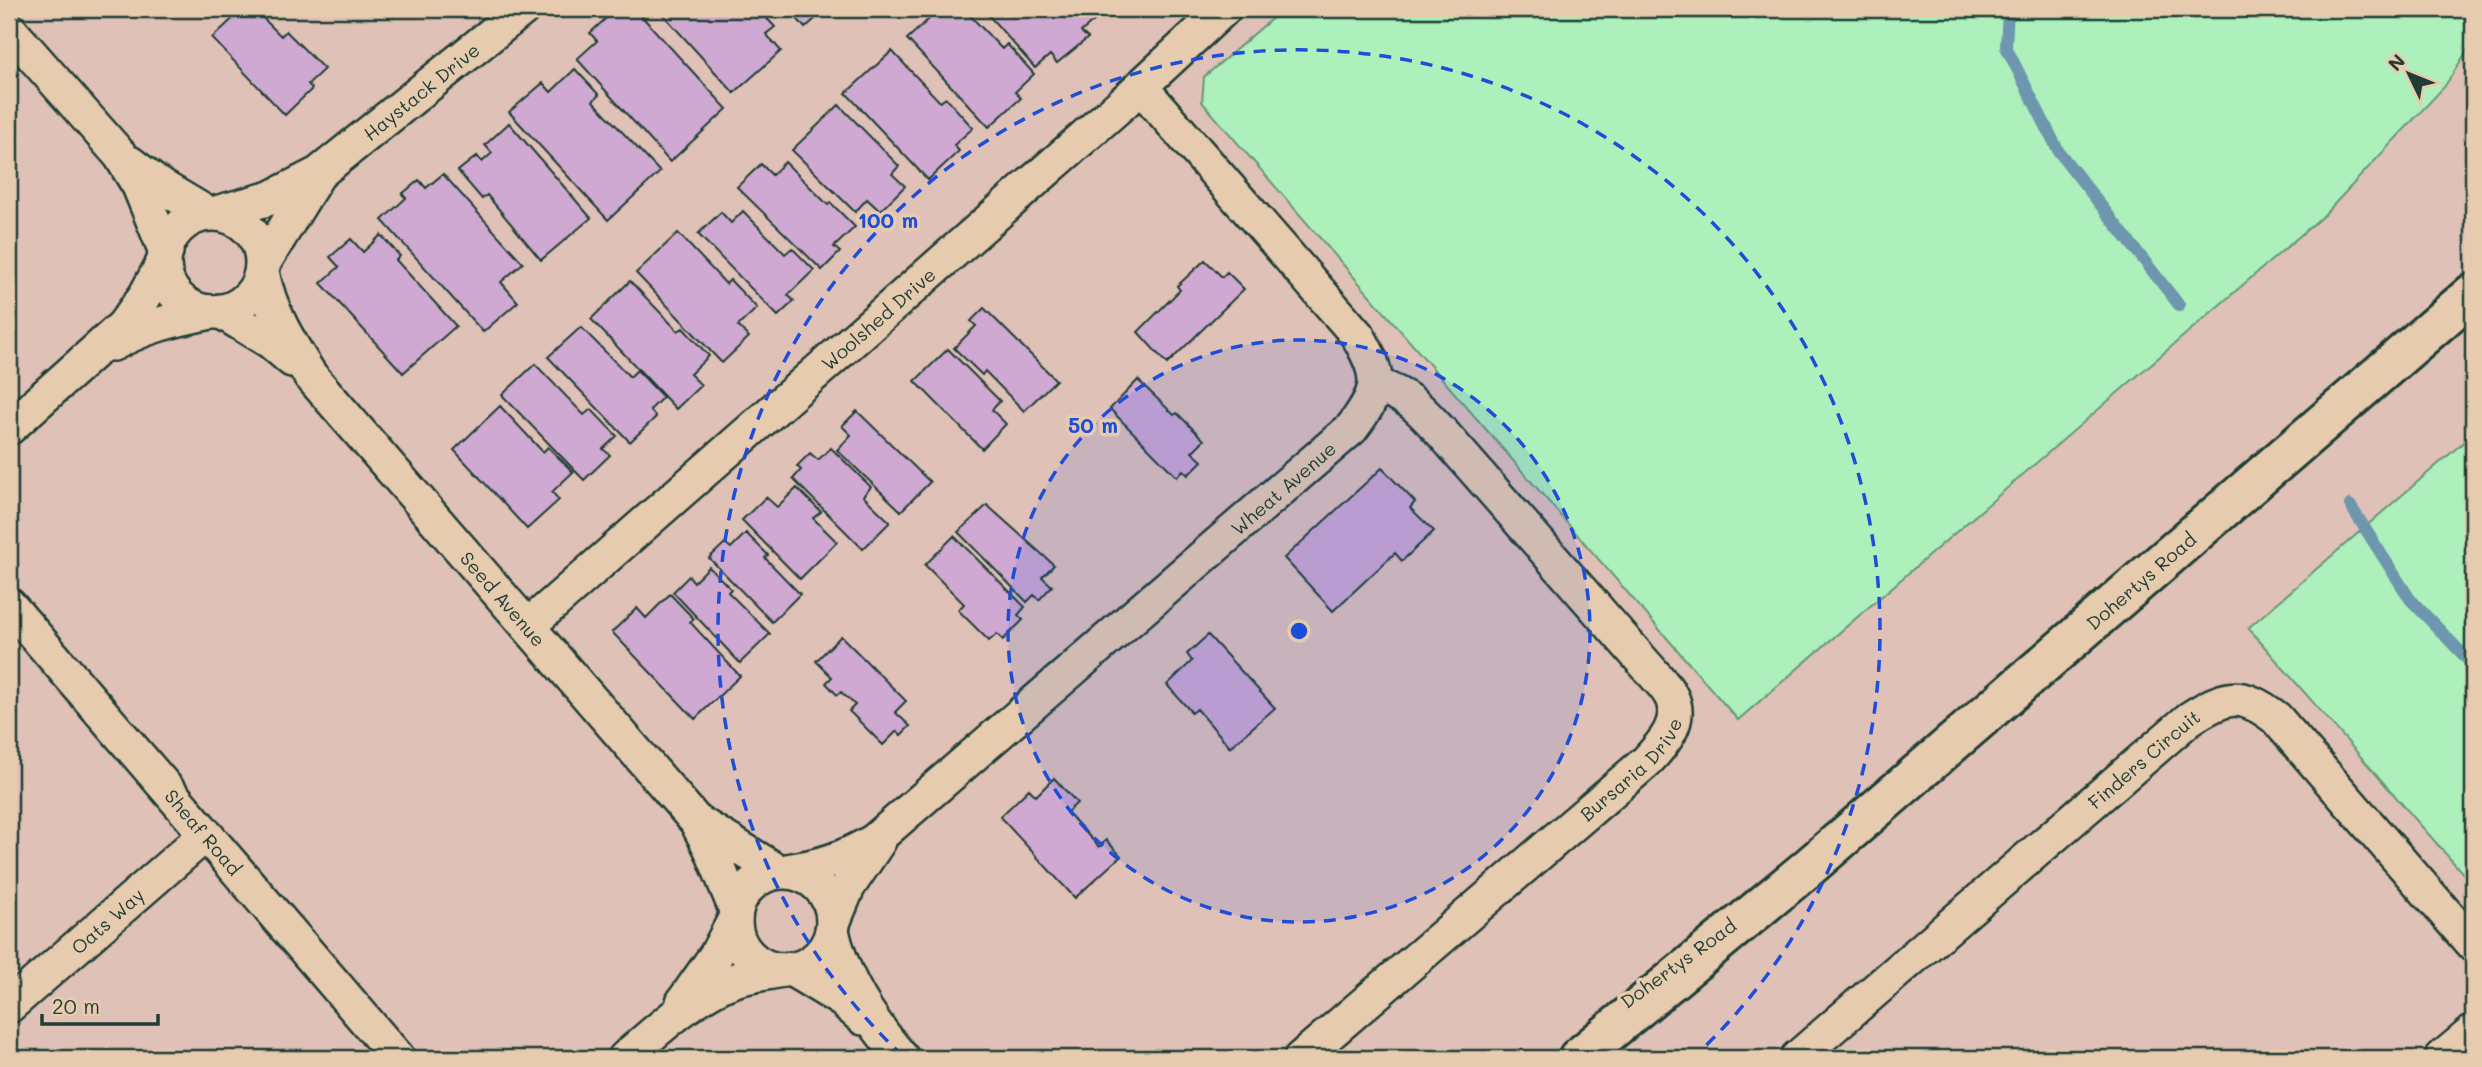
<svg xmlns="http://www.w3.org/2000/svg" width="2482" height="1067" font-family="Mali,sans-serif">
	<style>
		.green { fill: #adf0bb; stroke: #669678; stroke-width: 2 }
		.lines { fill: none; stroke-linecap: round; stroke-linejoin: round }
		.stream { stroke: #6e96ae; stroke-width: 12 }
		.building { fill: #cfa9d1; stroke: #1f3d34; stroke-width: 2 }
		.minor-casing { stroke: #1f3d34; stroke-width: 38 }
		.secondary-casing { stroke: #1f3d34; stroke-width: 44 }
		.minor { stroke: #e7cbae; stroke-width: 33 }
		.secondary { stroke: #e7cbae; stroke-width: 38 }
		.ring { fill: none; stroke: #1d4ed8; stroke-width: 3.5; stroke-dasharray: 12 9 }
		.labels { text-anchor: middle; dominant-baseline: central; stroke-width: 7; stroke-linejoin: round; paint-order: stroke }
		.street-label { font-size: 19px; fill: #1f3d34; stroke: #e7cbae }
		.centre { fill: #1d4ed8; stroke: #e7cbae; stroke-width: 3.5 }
		.ring-label { font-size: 21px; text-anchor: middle; font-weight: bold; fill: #1d4ed8; stroke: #e7cbae; stroke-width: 7; stroke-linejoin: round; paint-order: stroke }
	</style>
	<rect width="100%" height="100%" fill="#e0c1b8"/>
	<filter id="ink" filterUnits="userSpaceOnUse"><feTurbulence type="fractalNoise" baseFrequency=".0143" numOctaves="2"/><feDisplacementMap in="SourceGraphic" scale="14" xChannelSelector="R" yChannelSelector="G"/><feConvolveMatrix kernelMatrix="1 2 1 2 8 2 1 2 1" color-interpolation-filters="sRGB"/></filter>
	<g filter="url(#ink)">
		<path class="green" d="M1283 9H2473V41L2445 86 2324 215 1738 720 1202 102 1204 77Z
			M2473 434V885L2248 628Z"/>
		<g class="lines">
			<path class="stream" d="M2008 9 2006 47 2059 152 2179 305
				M2350 505 2410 599 2473 665"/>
		</g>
		<path class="building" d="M243 9H254L281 36 286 31 324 69 308 84 312 89 285 115 212 38Z
			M616 9H635L727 109 670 162 577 59 597 41 590 33Z
			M658 9H758L775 27 766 34 781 51 734 93Z
			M789 9H826L805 28Z
			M940 9H964L1002 49 1007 44 1034 74 1015 92 1021 98 989 127 907 39Z
			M983 9H1095L1101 15 1081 32 1088 38 1057 63 1050 55 1035 68Z
			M892 51 940 102 946 98 973 128 954 145 959 151 928 180 846 93Z
			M575 69 599 95 593 101 660 172 608 220 509 112 543 83 551 92Z
			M839 105 899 166 892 174 905 186 880 211 867 199 855 212 792 150Z
			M509 123 591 218 541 260 487 195 482 199 458 171 477 156 482 162 492 153 485 145Z
			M785 162 828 205 830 202 855 227 834 247 840 252 822 270 737 187 761 164 772 175Z
			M443 174 523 263 501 282 518 302 483 332 382 220 406 198 402 194 419 180 426 188Z
			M743 211 785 254 792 248 814 270 788 295 794 301 778 316 698 234 721 212 731 223Z
			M678 233 726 284 730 280 757 308 738 326 749 337 722 363 636 273Z
			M381 235 400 256 396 260 456 326 403 373 321 283 339 267 330 257 351 239 363 252Z
			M1205 260 1222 277 1227 272 1244 289 1167 364 1138 332 1180 290 1177 286Z
			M630 281 678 331 683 328 709 356 690 374 701 385 676 409 591 319Z
			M984 308 1056 380 1024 411 985 371 982 375 954 348 976 326 971 321Z
			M581 327 630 377 637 370 663 397 650 410 656 417 630 442 548 357Z
			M948 349 1000 401 992 410 1006 424 982 449 915 381Z
			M535 364 584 415 591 409 617 436 603 449 610 455 584 480 502 395Z
			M1138 380 1174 415 1177 413 1204 440 1192 452 1202 461 1188 475 1183 470 1177 477 1110 409Z
			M500 406 543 452 548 447 573 472 552 492 559 500 527 529 454 450Z
			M857 411 930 482 901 511 837 450 851 435 842 426Z
			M831 448 871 487 863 496 890 522 863 549 793 479 801 470 797 466 810 453 818 460Z
			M1382 468 1415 502 1410 508 1434 531 1402 561 1395 553 1333 611 1284 558Z
			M797 488 821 512 813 518 837 542 800 579 742 520 766 497 777 507Z
			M987 505 1054 565 1042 577 1052 586 1039 600 1034 595 1027 602 958 532Z
			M746 533 768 555 765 558 800 594 772 622 709 558 725 543 731 548Z
			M954 536 1025 607 1018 615 1023 620 1003 640 997 634 989 641 958 610 964 604 925 565Z
			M709 567 731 589 728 592 770 634 740 663 673 592 689 576 694 582Z
			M670 594 694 619 690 622 740 676 695 719 612 632 637 608 646 618Z
			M1208 635 1275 708 1230 747 1197 709 1192 713 1167 685 1192 661 1187 654Z
			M841 636 906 701 895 712 910 726 901 735 897 731 883 745 849 711 855 705 841 692 837 695 826 683 832 677 816 661Z
			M1054 778 1077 803 1067 812 1099 847 1106 840 1121 856 1075 898 1000 817 1029 789 1036 796Z"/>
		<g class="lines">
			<g class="minor-casing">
				<g id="minor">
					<path d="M9 29 120 155 139 186 166 252"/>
					<path d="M130 163 156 183 208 214"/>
					<path id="s1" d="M216 213 271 198 318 174 523 9"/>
					<circle cx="213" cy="263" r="49"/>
					<path d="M263 264 317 176"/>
					<path id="s2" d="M262 272C270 312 289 342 310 375L696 821 711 849 736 910"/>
					<path d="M220 311 271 342 292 360"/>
					<path d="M113 344C145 326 176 319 211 312"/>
					<path d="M9 428 123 326 145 296 164 261"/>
					<path id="s3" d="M9 605 398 1058"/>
					<path id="s4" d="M528 626 1125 101 1224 9"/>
					<path d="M698 822 779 872"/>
					<path id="s5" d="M786 871C821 866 843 859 874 841L1352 428C1381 389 1382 378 1358 336L1141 87"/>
					<circle cx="784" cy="921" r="49"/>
					<path d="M833 923 848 887 879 841"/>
					<path d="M832 931C843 979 870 1021 902 1058"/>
					<path d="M791 969 842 1000 863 1018"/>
					<path d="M683 1002 716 955 735 919"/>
					<path id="s6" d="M9 1006 205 835"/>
					<path d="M625 1058C655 1032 700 990 738 979 752 975 768 973 782 970"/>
					<path id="s7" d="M1301 1058 1647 761C1663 744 1684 721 1671 696 1667 688 1659 680 1653 673L1445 436C1420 409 1412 397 1376 385"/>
					<path id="s8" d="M1797 1058 2189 719C2225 696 2240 690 2276 718L2473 945"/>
					<path d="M2442 1058 2473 1032"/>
				</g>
			</g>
			<g class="secondary-casing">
				<g id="secondary">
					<path id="s9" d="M1578 1058 1809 867 2473 293"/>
				</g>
			</g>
			<use href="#minor" class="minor"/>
			<use href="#secondary" class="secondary"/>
		</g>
	</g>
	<circle cx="1299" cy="631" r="291" fill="#1d4ed8" fill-opacity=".12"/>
	<g class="ring">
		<circle cx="1299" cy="631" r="291"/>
		<path d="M903 1056A581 581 0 1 1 1695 1056"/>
	</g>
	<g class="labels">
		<g class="street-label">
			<text stroke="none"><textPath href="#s1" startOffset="242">Haystack Drive</textPath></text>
			<text stroke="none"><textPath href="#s4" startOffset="466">Woolshed Drive</textPath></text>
			<text stroke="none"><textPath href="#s5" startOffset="634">Wheat Avenue</textPath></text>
			<text stroke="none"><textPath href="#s9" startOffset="738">Dohertys Road</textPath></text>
			<text stroke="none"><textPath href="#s2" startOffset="410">Seed Avenue</textPath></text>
			<text stroke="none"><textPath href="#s8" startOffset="458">Finders Circuit</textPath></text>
			<text stroke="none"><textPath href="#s7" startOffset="439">Bursaria Drive</textPath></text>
			<text stroke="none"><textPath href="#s3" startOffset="299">Sheaf Road</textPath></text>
			<text stroke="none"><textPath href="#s6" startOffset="130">Oats Way</textPath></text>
			<text transform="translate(1678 963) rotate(-36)">Dohertys Road</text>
		</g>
	</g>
	<circle cx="1299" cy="631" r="10" class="centre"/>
	<g class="ring-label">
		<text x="888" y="228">100 m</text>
		<text x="1093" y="433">50 m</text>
	</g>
	<rect width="2482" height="1067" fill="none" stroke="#e7cbae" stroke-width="35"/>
	<rect x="18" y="18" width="2447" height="1032" fill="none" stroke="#1f3d34" stroke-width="2.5" filter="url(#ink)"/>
	<g transform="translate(2409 74) rotate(313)" stroke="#e7cbae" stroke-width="5" paint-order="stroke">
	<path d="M0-5L12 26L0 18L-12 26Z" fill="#1f3d34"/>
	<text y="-10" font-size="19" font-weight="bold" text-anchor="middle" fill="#1f3d34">N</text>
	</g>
	<path d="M42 1014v10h116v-10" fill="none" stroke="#1f3d34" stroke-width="3.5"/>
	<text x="52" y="1014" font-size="21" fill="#1f3d34" stroke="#e7cbae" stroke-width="5" paint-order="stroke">20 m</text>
</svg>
